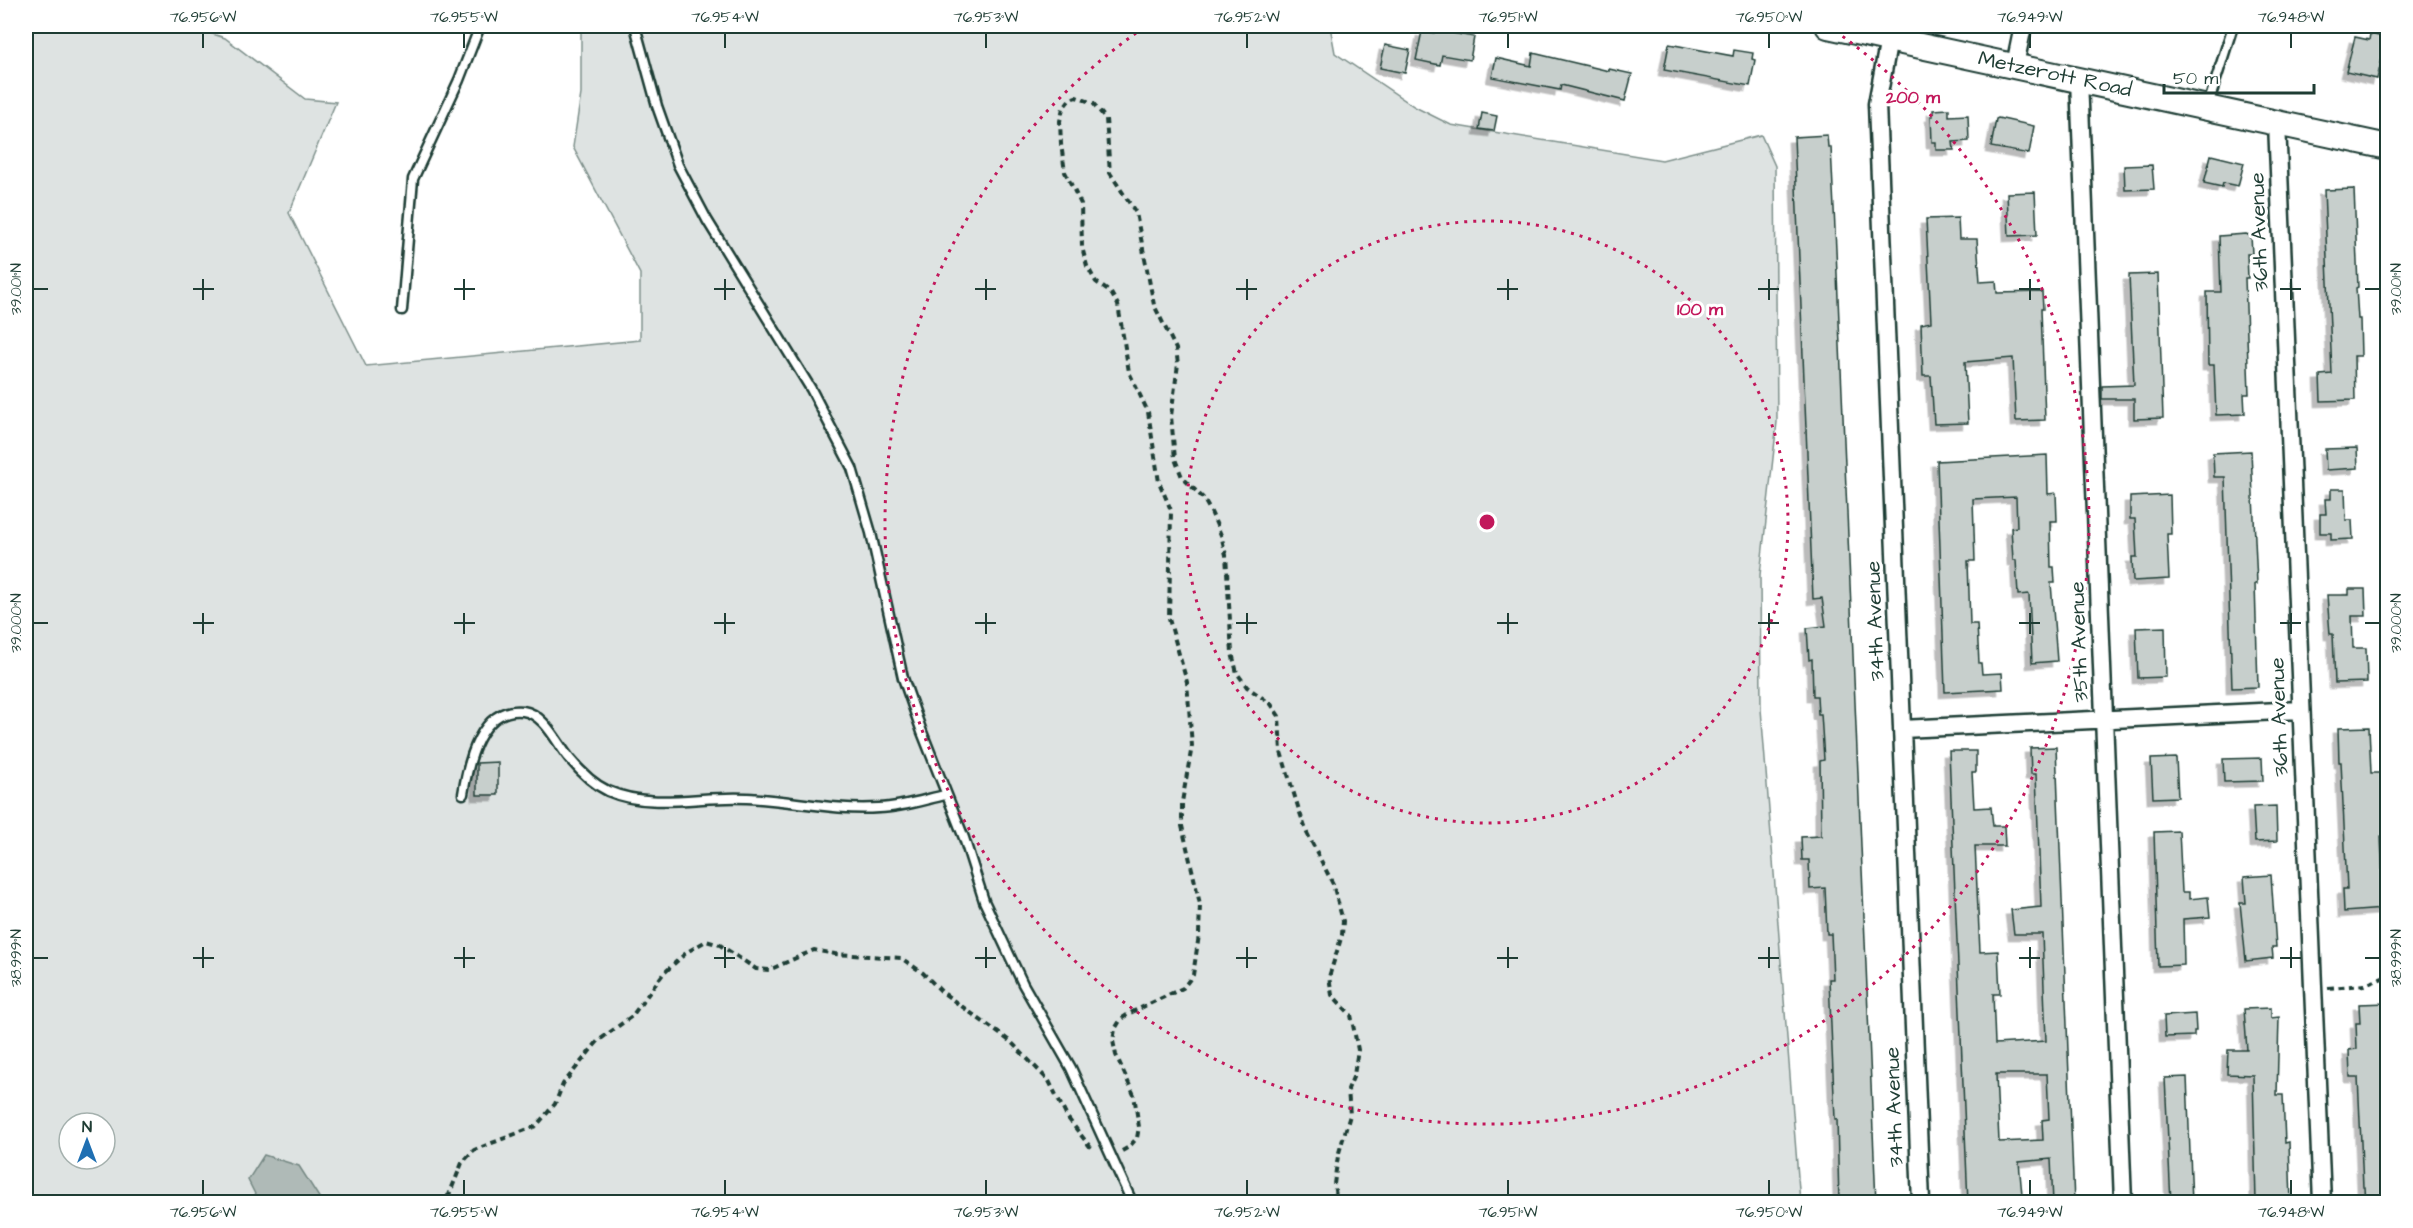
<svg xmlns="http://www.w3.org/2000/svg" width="2413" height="1228" font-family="'Architects Daughter',sans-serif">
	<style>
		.green { fill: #dee3e2; stroke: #7e908b; stroke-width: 1.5; fill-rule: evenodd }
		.water { fill: #afbab7; stroke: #758883; stroke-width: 1.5 }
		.building { fill: #c7cfcc; stroke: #1f3d34; stroke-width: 1.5; fill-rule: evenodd; filter: url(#shadow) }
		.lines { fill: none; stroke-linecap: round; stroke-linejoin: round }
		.lane-casing { stroke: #1f3d34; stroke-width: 13 }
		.street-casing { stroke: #1f3d34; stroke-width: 21 }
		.secondary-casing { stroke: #1f3d34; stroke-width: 28 }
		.path { stroke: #1f3d34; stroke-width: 4; stroke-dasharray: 6 4.5; stroke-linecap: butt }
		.lane { stroke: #fff; stroke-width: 8 }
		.street { stroke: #fff; stroke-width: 16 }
		.secondary { stroke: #fff; stroke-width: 24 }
		.ticks { fill: none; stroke: #1f3d34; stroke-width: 2 }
		.ring { fill: none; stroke: #c2185b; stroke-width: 3; stroke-dasharray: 3 6 }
		.labels { text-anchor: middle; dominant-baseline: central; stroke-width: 6; stroke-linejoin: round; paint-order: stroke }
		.street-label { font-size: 21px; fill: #1f3d34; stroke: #fff }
		.centre { fill: #c2185b; stroke: #fff; stroke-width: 3 }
		.ring-label { font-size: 18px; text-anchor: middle; font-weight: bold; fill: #c2185b; stroke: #fff; stroke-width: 6; stroke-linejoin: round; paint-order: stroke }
		.neatline { fill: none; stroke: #1f3d34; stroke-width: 2 }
		.ticks-label { font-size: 15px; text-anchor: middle; fill: #1f3d34 }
	</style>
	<defs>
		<filter id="shadow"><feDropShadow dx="-5.5" dy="5.5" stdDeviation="0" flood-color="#0004"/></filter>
	</defs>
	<rect width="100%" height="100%" fill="#fff"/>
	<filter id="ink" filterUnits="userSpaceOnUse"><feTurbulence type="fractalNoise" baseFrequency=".0167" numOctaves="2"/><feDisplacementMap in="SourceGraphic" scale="12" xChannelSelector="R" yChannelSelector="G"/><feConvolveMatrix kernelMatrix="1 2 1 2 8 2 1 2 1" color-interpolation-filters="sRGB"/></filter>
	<g filter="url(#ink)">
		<path class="green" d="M26 26H188L225 38 305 99 336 102 289 213 366 366 640 340V274L573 147 581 94V26H1330L1335 53 1415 107 1451 125 1662 160 1761 135 1775 166 1777 422 1760 575 1761 709 1800 1202H26ZM69 1123H105V1159H69Z"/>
		<path class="water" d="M264 1155 299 1166 322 1202H259L248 1180Z"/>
		<path class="building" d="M1435 30 1474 37 1470 60 1442 55 1440 65 1416 60 1422 31 1434 33Z
			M2370 34 2387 38 2377 79 2346 72 2355 37 2369 40Z
			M1669 44 1733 56 1734 50 1753 53 1752 59 1755 60 1750 86 1664 70Z
			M1385 45 1410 50 1405 73 1380 68Z
			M1533 53 1609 71V69L1632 74 1625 101 1561 85 1560 90 1492 77 1496 58 1531 66Z
			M1949 109V116L1968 115 1969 141 1953 142 1954 150H1936V142H1932L1931 116H1933V110Z
			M1482 113 1497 116 1494 131 1479 129Z
			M1998 118 2034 126 2029 154 1991 147 1996 119Z
			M1827 135 1828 147H1831L1836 250 1876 1203H1839L1837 1119H1835L1829 979H1833L1831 934H1827L1825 888 1810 889 1809 860H1802L1801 837 1821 836 1820 761 1824 760 1821 714H1818L1817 696H1813L1812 659 1809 660 1807 628 1826 626 1822 598 1813 599 1794 137Z
			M2211 155 2244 163 2238 186 2223 183 2222 187 2204 183Z
			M2152 165 2154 189 2125 190 2124 166Z
			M2354 189 2358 287 2356 288 2358 319H2360L2361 356H2354L2355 400 2321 401 2320 375 2332 374 2324 190Z
			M2035 192 2037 235 2009 236 2007 193Z
			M1958 218 1959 239H1977L1980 282 1996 281 1997 293 2042 292 2043 309H2041L2045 420 2016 421 2013 358 1965 362 1968 423 1934 424 1931 376H1923L1921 324 1931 322 1926 219Z
			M2246 234 2251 236 2252 254H2247L2248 278H2245L2249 394H2244L2245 414 2216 415 2214 365H2208L2207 292H2221L2219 236Z
			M2158 274 2163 418 2134 419V399H2102V386L2134 385 2129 275Z
			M2357 448 2358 468 2326 470 2325 449Z
			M2251 451 2257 584H2255L2258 687 2232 688 2225 477H2214L2213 453Z
			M2047 455 2048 494 2056 493 2057 521H2050L2051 567H2054L2055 583H2051L2057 661 2032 663 2029 594 2018 595 2016 560H2013L2011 528 2017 527 2016 497 1973 499 1975 561H1968L1970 624H1977L1979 663H1981L1982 674 2002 673 2003 689 1945 692 1937 461Z
			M2331 489H2345L2346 520H2352L2353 539 2331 540V533H2320V514H2326L2325 499H2331Z
			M2170 495 2171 534H2167L2169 579 2133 581 2132 557H2137L2135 519H2130V497Z
			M2349 589H2365L2366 616H2352L2353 648H2366L2367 682 2335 683 2333 634H2330L2327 595H2349Z
			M2165 627 2166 677 2138 678 2136 628Z
			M2369 727 2371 773H2382L2385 837H2381L2384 909 2344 912 2343 889H2347L2341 762H2339L2338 728Z
			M2056 747 2074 1203H2053L2051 1159 2019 1162 2022 1195H2002V1203H1968L1949 751H1976V772H1972L1974 808 1991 807 1993 826H2004L2005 846H1975L1980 952 1998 951 2000 994H1993L1995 1044 2046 1041 2042 934H2014L2011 910 2041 907 2036 774H2031L2030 748ZM1996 1074H2047L2049 1119 2042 1120 2043 1140 1999 1142Z
			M2176 758 2178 797 2153 798 2151 759Z
			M2262 758 2263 781 2224 782 2223 759Z
			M498 762V795H477V763Z
			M2276 806 2277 841 2255 842 2253 807Z
			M2179 831 2182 892H2189V899L2208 897 2210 917 2183 919 2184 965 2158 966 2154 832Z
			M2271 875 2276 947H2272L2273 958 2246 961 2240 903H2246L2244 877Z
			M2388 1003V1203H2366L2365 1187H2363L2358 1077H2350L2349 1050 2357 1049 2356 1023H2360L2359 1004Z
			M2271 1008V1018L2279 1017 2277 1095H2283L2285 1143 2289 1142 2291 1203H2256L2253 1075 2227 1074 2228 1050H2247L2244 1009Z
			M2195 1014 2196 1031H2194V1036L2165 1037 2164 1016Z
			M2187 1077 2192 1203H2171L2165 1078Z"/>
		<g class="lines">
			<g class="lane-casing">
				<path id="lane" d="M635 26 657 106 678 165 707 220 811 389 852 468 871 533 903 678 922 732 964 838 984 901 1023 984 1071 1068 1132 1202
					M2208 105 2233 26
					M402 310 413 179 459 80 480 26
					M463 794C468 763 480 706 523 711 545 714 557 744 570 759 580 771 593 784 608 791 652 810 701 795 747 798 791 800 835 811 879 808 902 807 923 800 945 795"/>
			</g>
			<g class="street-casing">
				<path id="street" d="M1889 39 1877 104 1921 1202
					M2015 65 2023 26
					M2079 79 2123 1202
					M2277 123 2322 1202
					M1902 729 2301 710"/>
			</g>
			<g class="secondary-casing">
				<path id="secondary" d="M1828 26 2388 147"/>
			</g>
			<path class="path" d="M2328 988 2365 985 2388 976
				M1122 1151 1129 1147 1137 1138 1139 1127 1134 1095 1116 1055 1113 1041 1115 1029 1121 1019 1130 1013 1183 988 1193 975 1199 935 1200 904 1182 826V802L1192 746 1187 682 1169 619 1171 510 1159 482 1148 412 1129 372 1118 305 1111 293 1096 282 1087 266 1082 247 1081 204 1065 172 1061 144 1060 121 1063 108 1070 99 1076 97 1093 103 1106 119 1110 173 1136 213 1154 305 1176 349 1178 364 1171 416 1175 459 1182 477 1203 498 1211 512 1221 535 1226 555 1232 653 1237 673 1247 687 1271 704 1279 716 1281 752 1299 810 1307 833 1333 884 1343 921 1342 935 1329 977 1332 995 1351 1015 1358 1050 1354 1075 1348 1089 1350 1115 1338 1156 1334 1184 1337 1202
				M438 1202 449 1195 462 1163 474 1150 536 1126 555 1104 563 1084 598 1041 632 1016 663 974 687 952 706 941 720 945 756 969 769 970 814 950 835 954 901 958 923 973 942 992 1011 1042 1049 1081 1067 1117 1091 1148"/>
			<use href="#lane" class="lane"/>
			<use href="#street" class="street"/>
			<use href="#secondary" class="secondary"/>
		</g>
	</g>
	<path class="ticks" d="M203 33V48M464 33V48M725 33V48M986 33V48M1247 33V48M1508 33V48M1769 33V48M2030 33V48M2291 33V48M203 279V300M464 279V300M725 279V300M986 279V300M1247 279V300M1508 279V300M1769 279V300M2030 279V300M2291 279V300M33 289H48M193 289H214M454 289H475M714 289H735M975 289H996M1236 289H1257M1497 289H1518M1758 289H1779M2019 289H2040M2280 289H2301M2365 289H2380M203 613V634M464 613V634M725 613V634M986 613V634M1247 613V634M1508 613V634M1769 613V634M2030 613V634M2291 613V634M33 623H48M193 623H214M454 623H475M714 623H735M975 623H996M1236 623H1257M1497 623H1518M1758 623H1779M2019 623H2040M2280 623H2301M2365 623H2380M203 947V968M464 947V968M725 947V968M986 947V968M1247 947V968M1508 947V968M1769 947V968M2030 947V968M2291 947V968M33 958H48M193 958H214M454 958H475M714 958H735M975 958H996M1236 958H1257M1497 958H1518M1758 958H1779M2019 958H2040M2280 958H2301M2365 958H2380M203 1180V1195M464 1180V1195M725 1180V1195M986 1180V1195M1247 1180V1195M1508 1180V1195M1769 1180V1195M2030 1180V1195M2291 1180V1195"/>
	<g class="ring">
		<circle cx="1487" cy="522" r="301"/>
		<path d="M1828 26A602 602 0 1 1 1146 26"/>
	</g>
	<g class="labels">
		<g class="street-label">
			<text transform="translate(2055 74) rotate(12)">Metzerott Road</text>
			<text transform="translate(2259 232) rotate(-92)">36th Avenue</text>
			<text transform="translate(1875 621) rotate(-92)">34th Avenue</text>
			<text transform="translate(2079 642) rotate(-92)">35th Avenue</text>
			<text transform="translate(2279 717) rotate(-92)">36th Avenue</text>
			<text transform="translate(1894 1107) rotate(-92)">34th Avenue</text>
		</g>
	</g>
	<circle cx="1487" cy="522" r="9" class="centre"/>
	<g class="ring-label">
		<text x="1913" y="103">200 m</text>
		<text x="1700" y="315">100 m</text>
	</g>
	<rect width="2413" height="1228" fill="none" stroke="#fff" stroke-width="66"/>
	<g transform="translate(87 1141)"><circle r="28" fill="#ffffff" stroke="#a5b1ae" stroke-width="1.5"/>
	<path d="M0-4.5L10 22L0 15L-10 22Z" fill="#1f6fb2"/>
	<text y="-9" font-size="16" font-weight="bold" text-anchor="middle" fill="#1f3d34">N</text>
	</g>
	<path d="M2164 84v9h150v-9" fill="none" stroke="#1f3d34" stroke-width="3"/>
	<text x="2173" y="84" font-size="18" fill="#1f3d34" stroke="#ffffff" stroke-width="4.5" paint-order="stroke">50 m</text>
	<rect x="33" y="33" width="2347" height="1162" class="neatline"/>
	<g class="ticks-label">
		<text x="203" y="22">76.956°W</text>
		<text x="464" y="22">76.955°W</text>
		<text x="725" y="22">76.954°W</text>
		<text x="986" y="22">76.953°W</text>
		<text x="1247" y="22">76.952°W</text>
		<text x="1508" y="22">76.951°W</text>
		<text x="1769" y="22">76.950°W</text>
		<text x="2030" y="22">76.949°W</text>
		<text x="2291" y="22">76.948°W</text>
		<text transform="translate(16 289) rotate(-90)" y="5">39.001°N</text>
		<text transform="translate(2396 289) rotate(-90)" y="5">39.001°N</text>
		<text transform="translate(16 623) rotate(-90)" y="5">39.000°N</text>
		<text transform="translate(2396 623) rotate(-90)" y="5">39.000°N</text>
		<text transform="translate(16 958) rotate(-90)" y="5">38.999°N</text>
		<text transform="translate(2396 958) rotate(-90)" y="5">38.999°N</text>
		<text x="203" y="1217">76.956°W</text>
		<text x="464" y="1217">76.955°W</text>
		<text x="725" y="1217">76.954°W</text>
		<text x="986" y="1217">76.953°W</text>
		<text x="1247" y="1217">76.952°W</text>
		<text x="1508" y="1217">76.951°W</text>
		<text x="1769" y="1217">76.950°W</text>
		<text x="2030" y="1217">76.949°W</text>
		<text x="2291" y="1217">76.948°W</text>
	</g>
</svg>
